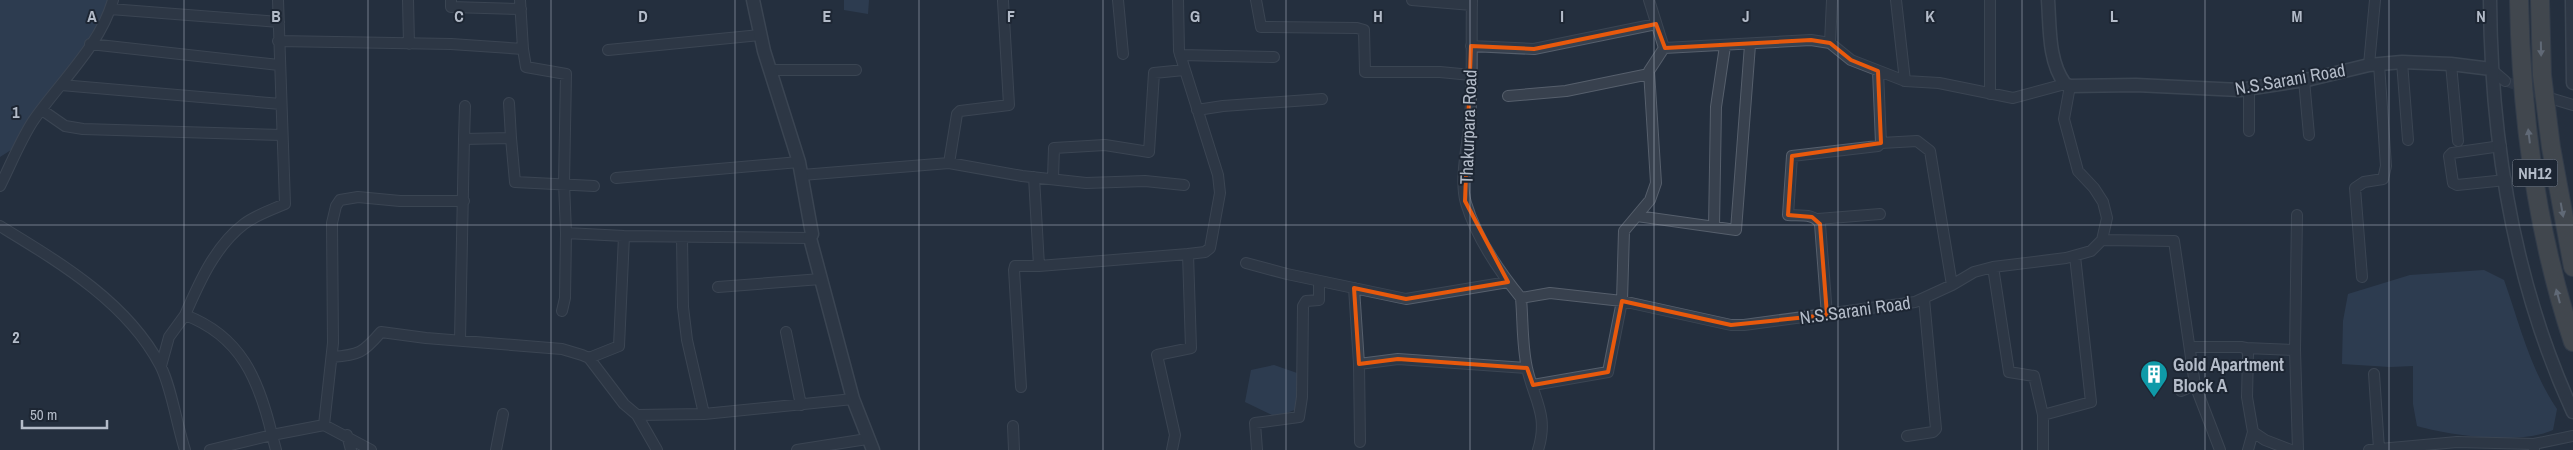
<svg xmlns="http://www.w3.org/2000/svg" width="2573" height="450" font-family="'Archivo Narrow',sans-serif">
	<style>
		.water { fill: #394c67 }
		.lines { fill: none; stroke-linecap: round; stroke-linejoin: round }
		.minor-tunnel { stroke: #3a4453; stroke-width: 10; stroke-dasharray: 10 5; stroke-linecap: butt }
		.minor-casing { stroke: #565f6c; stroke-width: 12 }
		.tertiary-casing { stroke: #565f6c; stroke-width: 15 }
		.trunk-casing { stroke: #434c59; stroke-width: 20 }
		.minor { stroke: #38414e; stroke-width: 10 }
		.tertiary { stroke: #38414e; stroke-width: 12 }
		.trunk { stroke: #656462; stroke-width: 18 }
		.oneway { fill: #a8afba }
		.marked { fill: none; stroke: #e8590c; stroke-width: 4; stroke-linejoin: round }
		.grid { fill: none; stroke: #b4bcc9; stroke-width: 1; stroke-opacity: 0.55 }
		.labels { text-anchor: middle; dominant-baseline: central; stroke-width: 4; stroke-linejoin: round; paint-order: stroke }
		.shield { fill: #1d2633; stroke: #878f9c; stroke-width: 1 }
		.shield-label { font-size: 16px; font-weight: bold; fill: #b4bcc9 }
		.street-label { font-size: 18px; fill: #b4bcc9; stroke: #1d2633 }
		.poi-label { font-size: 18px; font-weight: bold; fill: #b4bcc9; stroke: #1d2633; text-anchor: start }
		.grid-label { font-size: 16px; text-anchor: middle; font-weight: bold; fill: #b4bcc9; stroke: #1d2633; stroke-width: 4; stroke-linejoin: round; paint-order: stroke }
	</style>
	<rect width="100%" height="100%" fill="#242f3e"/>
	<path class="water" d="M0 0H114L110 18 14 148 0 157Z
		M844 0H869L868 14 844 10Z
		M2484 270 2504 280C2520 325 2530 369 2557 409L2553 430C2519 445 2453 436 2417 426L2413 404V366L2390 367 2342 364 2343 321 2348 294 2410 275Z
		M1274 365 1297 373V409L1276 417 1245 402 1251 370Z"/>
	<g class="lines">
		<path class="minor-tunnel" d="M2505 81 2547 97"/>
		<g class="minor-casing">
			<path id="minor" d="M408 0 409 44
				M451 0V7L521 9
				M520 0 523 49
				M1118 0 1123 54
				M1256 0 1261 27 1357 28 1364 30 1365 72H1440L1471 75
				M1412 0 1472 5
				M1472 0C1471 39 1473 80 1470 119 1468 143 1459 180 1466 203 1476 237 1499 271 1521 298
				M1896 0 1905 81 1939 83 2013 98 2065 84
				M1990 0V94
				M110 9 279 22
				M278 41 451 44 523 49 526 67 566 74 564 183 566 233 624 236 810 238
				M1830 43 1832 0
				M90 44 279 65
				M1471 46 1534 49 1656 24
				M1664 48 1811 40 1830 43 1851 60 1905 81
				M608 50 760 35
				M1180 55 1274 57
				M2402 62 2408 140
				M2451 64 2458 141
				M2369 65 2375 0
				M2491 69 2505 81
				M770 70H856
				M1878 71 1881 143 1917 141 1930 151 1952 285
				M2304 80 2309 135
				M61 85 281 104
				M2249 89V131
				M1508 96 1566 91 1649 74
				M2553 99 2573 105
				M509 103 511 138
				M465 106 464 139 511 138 515 182 594 186
				M42 110 65 126 83 129 282 135
				M1197 110 1223 106 1322 99
				M2501 146 2452 153 2449 156 2453 183 2457 185 2506 180
				M949 163 1022 176 1086 183 1145 181 1184 185
				M802 175 949 163 957 114 960 111 1009 105 1003 1
				M1034 177 1039 266 1188 254
				M616 178 799 162
				M1053 178 1054 148 1105 145 1149 152 1154 73 1184 70
				M0 186C11 164 20 141 33 121 59 83 100 46 113 0
				M2297 215 2295 350 2298 450
				M1637 216 1736 230 1750 45
				M1818 219 1880 214
				M0 226C59 262 127 302 160 365 171 385 177 426 185 450
				M1714 227 1716 107 1725 46
				M682 237 683 307 687 340 704 414
				M2102 240 2174 241 2195 385 2181 391
				M1246 263 1287 274 1406 299 1508 282
				M1993 267 2009 372 2034 376 2043 415
				M2362 277 2355 188 2364 182 2383 179 2386 166 2379 64
				M718 287 821 279
				M1354 288 1359 364 1398 359 1527 368
				M1521 298 1550 293 1622 301 1731 325H1744L1915 302 1952 285 1974 272 1993 267 2066 258 2091 251 2102 240 2107 218 2103 202 2094 188 2078 171 2064 119 2070 86
				M1521 298C1523 321 1522 346 1527 368 1534 400 1549 415 1538 450
				M562 311 565 298 566 233
				M185 315C199 283 215 246 244 224 256 215 271 210 285 204L278 0
				M1827 315 1820 224C1815 213 1799 216 1788 215L1792 156 1878 146 1881 143
				M786 332 801 405
				M460 340 464 139
				M2190 347H2241L2246 348 2248 354 2247 397 2253 432 2265 440 2291 450
				M2246 348 2295 350
				M332 357C359 355 363 353 381 332L426 338 562 349 582 355 589 358 624 404 637 415 657 450
				M589 358 619 346 624 236
				M1359 364 1360 442
				M161 366 169 337 185 315C241 336 259 380 272 435L324 425 371 450
				M2374 374 2379 449
				M1533 385 1608 372 1622 301 1624 231 1650 200 1656 183 1649 71 1664 48 1649 0
				M2195 385 2220 450
				M1021 387 1014 270 1015 266H1039
				M637 415 704 414 853 399
				M324 425 333 343 332 223 336 206 340 200 358 197 400 201H464
				M1013 426 1014 450
				M347 435 351 450
				M1907 436 1933 432 1936 429 1924 299
				M210 450 272 435 276 450
				M496 450 503 414
				M797 450 867 439
				M1172 450 1175 435 1157 355 1191 348 1188 254 1205 252 1210 248 1220 193 1218 175 1179 51 1178 0
				M1257 450 1255 423 1299 417 1302 397 1303 306 1306 301 1319 300V281
				M2043 450V415L2091 402 2075 256
				M2248 450 2253 432
				M2369 450 2457 442 2534 444
				M2534 450V444L2573 436"/>
		</g>
		<g class="tertiary-casing">
			<path id="tertiary" d="M753 0 764 51 799 162 812 234 810 238 853 399 873 450
				M2048 0C2050 27 2048 61 2065 84L2070 86 2136 85 2240 90 2311 79 2369 65 2402 62 2451 64 2491 69
				M2490 0C2491 141 2514 284 2573 412
				M2572 0 2573 83"/>
		</g>
		<g class="trunk-casing">
			<path id="trunk" d="M2519 0C2521 115 2537 233 2573 342
				M2540 0 2542 75 2551 147 2573 267"/>
		</g>
		<use href="#minor" class="minor"/>
		<use href="#tertiary" class="tertiary"/>
		<use href="#trunk" class="trunk"/>
	</g>
	<defs><path id="oneway-solid" d="M-6-.8H1V-3.2L6.5 0L1 3.2V.8H-6Z" transform="scale(1.25)"/></defs>
	<g class="oneway">
		<use href="#oneway-solid" transform="translate(2541 49) rotate(89)"/>
		<use href="#oneway-solid" transform="translate(2529 136) rotate(-97)"/>
		<use href="#oneway-solid" transform="translate(2562 210) rotate(80)"/>
		<use href="#oneway-solid" transform="translate(2558 296) rotate(-105)"/>
	</g>
	<path d="M0 0H2573V450H0ZM1656 24 1665 48 1811 40 1830 43 1851 60 1878 71 1881 143 1792 156 1788 215 1812 217 1820 224 1827 315 1731 325 1622 301 1608 372 1533 385 1527 368 1398 359 1359 364 1354 288 1406 299 1508 282 1465 201 1471 46 1534 49Z" fill="#242f3e" fill-opacity=".55" fill-rule="evenodd"/>
	<path class="marked" d="M1656 24 1665 48 1811 40 1830 43 1851 60 1878 71 1881 143 1792 156 1788 215 1812 217 1820 224 1827 315 1731 325 1622 301 1608 372 1533 385 1527 368 1398 359 1359 364 1354 288 1406 299 1508 282 1465 201 1471 46 1534 49Z"/>
	<path class="grid" d="M184 0V450M368 0V450M551 0V450M735 0V450M919 0V450M1103 0V450M1286 0V450M1470 0V450M1654 0V450M1838 0V450M2022 0V450M2205 0V450M2389 0V450M0 225H2573"/>
	<defs>
		<g id="building-pin" transform="scale(1.4375)"><path d="M0 17L-7.5 6A9.5 9.5 0 1 1 7.5 6Z" fill="#0f9aa8" stroke="#1d2633"/><path d="M-4-6H4V6H1V3H-1V6H-4ZM-2.5-4.3h1.7v1.8h-1.7ZM.8-4.3h1.7v1.8H.8ZM-2.5-1h1.7V.8h-1.7ZM.8-1h1.7V.8H.8Z" fill="#fff"/></g>
	</defs>
	<g fill-rule="evenodd">
		<use href="#building-pin" x="2154" y="374"/>
	</g>
	<g class="labels">
		<rect class="shield" x="2512.5" y="159.5" width="45" height="27" rx="4"/>
		<g class="shield-label">
			<text x="2535" y="173">NH12</text>
		</g>
		<g class="street-label">
			<text transform="translate(2290 79) rotate(-10)">N.S.Sarani Road</text>
			<text transform="translate(1468 127) rotate(-88)">Thakurpara Road</text>
			<text transform="translate(1855 310) rotate(-8)">N.S.Sarani Road</text>
		</g>
		<g class="poi-label">
			<text x="2173" y="364">Gold Apartment<tspan x="2173" dy="21">Block A</tspan></text>
		</g>
	</g>
	<g class="grid-label">
		<text x="92" y="22">A</text>
		<text x="276" y="22">B</text>
		<text x="459" y="22">C</text>
		<text x="643" y="22">D</text>
		<text x="827" y="22">E</text>
		<text x="1011" y="22">F</text>
		<text x="1195" y="22">G</text>
		<text x="1378" y="22">H</text>
		<text x="1562" y="22">I</text>
		<text x="1746" y="22">J</text>
		<text x="1930" y="22">K</text>
		<text x="2114" y="22">L</text>
		<text x="2297" y="22">M</text>
		<text x="2481" y="22">N</text>
		<text x="16" y="118">1</text>
		<text x="16" y="343">2</text>
	</g>
	<path d="M22 420v8h85v-8" fill="none" stroke="#b4bcc9" stroke-width="2.5"/>
	<text x="30" y="420" font-size="15" fill="#b4bcc9" stroke="#1d2633" stroke-width="4" paint-order="stroke">50 m</text>
</svg>
